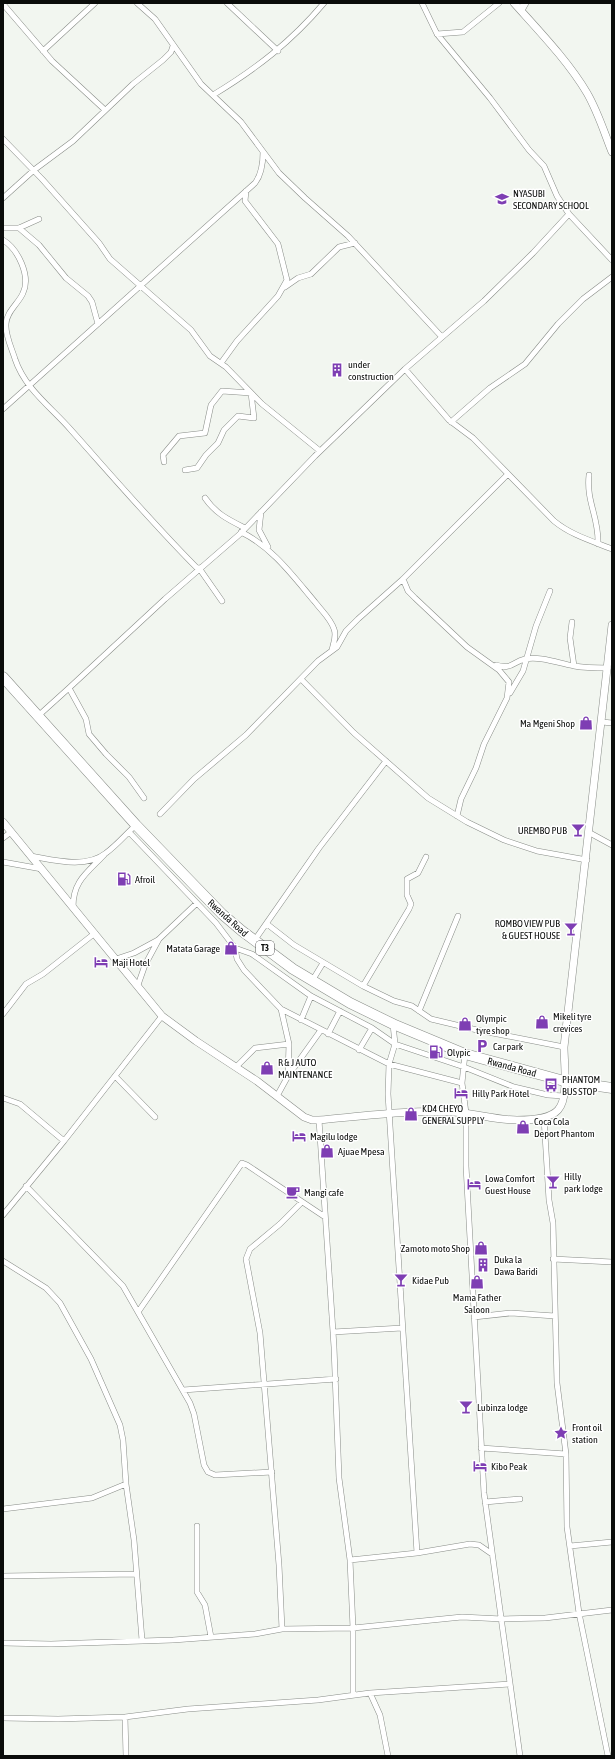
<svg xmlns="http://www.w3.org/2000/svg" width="615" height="1759" font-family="'Asap Condensed',sans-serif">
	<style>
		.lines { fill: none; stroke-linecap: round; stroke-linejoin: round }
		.street-casing { stroke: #888c87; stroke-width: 6 }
		.secondary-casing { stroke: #888c87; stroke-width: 8 }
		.highway-casing { stroke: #888c87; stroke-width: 11 }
		.street { stroke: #fff; stroke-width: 5 }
		.secondary { stroke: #fff; stroke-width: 7 }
		.highway { stroke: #fff; stroke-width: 10 }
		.labels { text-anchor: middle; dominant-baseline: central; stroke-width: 3; stroke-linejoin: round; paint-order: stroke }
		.shield { fill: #fff; stroke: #545554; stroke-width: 1 }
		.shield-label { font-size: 9px; font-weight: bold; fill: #0a0c0a }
		.poi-label { font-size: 10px; fill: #0a0c0a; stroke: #fff; text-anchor: start }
		.street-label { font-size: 10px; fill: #0a0c0a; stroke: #fff }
	</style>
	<rect width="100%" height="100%" fill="#f2f6f0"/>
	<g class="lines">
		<g class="street-casing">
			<path id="street" d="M137 3 155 19 201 84 241 122 279 173 305 198 348 236 441 336
				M227 3 278 51
				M422 3 437 34 490 98 529 150 544 166 557 196 569 214 612 260
				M3 4 52 61 105 110
				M437 34 463 32 499 3
				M43 51 95 3
				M213 95C256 69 291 42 324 3
				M3 139 42 179 99 243 110 259 191 330 210 356 226 367 262 404 320 451
				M3 198 34 170 73 141 133 84 163 60 171 52 173 46
				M3 228H19L39 219
				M19 228 39 245 66 278 88 296 92 302 98 324
				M3 240C18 249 31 276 23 293 19 303 6 312 6 324 5 335 12 349 15 359 25 389 51 407 71 430 113 477 154 525 198 569
				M285 287 298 278 311 274 339 247 355 243
				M221 363 237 341 278 296 287 280 278 244 245 201 246 191
				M405 369 449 420 473 438 554 521C571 535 592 541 612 549
				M3 409 255 183C262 174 263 163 263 152
				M451 422 490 388 525 364 558 324 583 299 612 277
				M164 462 163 455 179 436 205 433 211 405 222 391 251 393 254 418 238 416 224 430 218 443 206 455 197 468 185 470
				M589 475C586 502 599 517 598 544
				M205 498C216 514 229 520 245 528
				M261 512 259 530 268 547
				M241 532C272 547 293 576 315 602 321 610 331 619 334 629 337 636 333 644 332 650
				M199 568 222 601
				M403 579 408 591 415 598 467 647 499 670 509 682 507 698 484 744 476 768 461 799 457 816
				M572 622 570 638 574 666
				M496 665C512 670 512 662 525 659 540 656 558 663 574 666 585 668 597 668 608 668
				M301 679 354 733 428 798 467 822 504 840 537 851 587 860
				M510 693 523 671 536 626 550 591
				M38 716 69 688
				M602 722 612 723
				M144 798 129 777 106 754 89 734 86 719 69 688 165 599 240 534 315 456 405 369 484 301 533 253 569 214
				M160 814 194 779 246 735 318 661 337 647 346 631 358 619 403 579 508 474
				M129 832 216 923 235 948 237 959 244 970 281 1009 389 1064 462 1083
				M590 833 612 845
				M3 838 11 832
				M31 856C54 860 86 869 106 853 117 845 126 834 136 825
				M3 862 42 869
				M73 907C73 881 87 873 104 855
				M267 924 294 945 363 986 394 1001 412 1006 431 1019 477 1030 564 1047
				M254 941 319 848 386 761
				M235 948 252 954 311 996 372 1028 395 1044 464 1067 514 1087 548 1095 564 1096
				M116 959 134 953 158 940
				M312 981 323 963
				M138 985 145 965 159 939 197 903
				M363 986 409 909 411 904 407 895V879L418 873 426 857
				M419 1011 458 916
				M3 1014 26 984 43 974 95 933
				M301 1020 311 996
				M393 1024 395 1044 389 1064 388 1094 417 1553
				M328 1034 340 1011
				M359 1050 372 1028
				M465 1054 462 1083 466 1113V1166L484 1493 520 1756
				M236 1067 255 1048 289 1044 281 1009
				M288 1075 289 1044
				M115 1076 155 1117
				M277 1096 288 1076 321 1030
				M3 1098 20 1104 64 1141
				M544 1118 549 1200 553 1223 557 1383 566 1454 567 1527 579 1613 608 1756
				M319 1120 334 1347 339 1478 350 1560 353 1628V1694
				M26 1186 123 1286 190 1403 194 1414 204 1465 208 1472 215 1475 272 1472
				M3 1215 64 1141 162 1016
				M553 1259 612 1262
				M3 1261 46 1288 60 1303 91 1359 120 1425 123 1440 126 1484 134 1540 142 1640
				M138 1312 242 1163 247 1165 325 1217
				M474 1317 511 1313 555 1316
				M333 1332 402 1328
				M183 1390 336 1379
				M481 1448 566 1454
				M485 1502 520 1499
				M3 1509 92 1498 126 1484
				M197 1526V1592L205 1605 211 1637
				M570 1546 612 1542
				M350 1560 417 1553 470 1544 479 1545 492 1554
				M3 1576 136 1574
				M282 1629 279 1565 260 1333 246 1259 250 1249 280 1224 302 1202
				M3 1643 51 1644 173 1640 255 1634 282 1629 353 1628 462 1617 502 1619 545 1618 612 1610
				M370 1693 380 1715 388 1756
				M125 1717 126 1756
				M3 1718 58 1719 125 1717 188 1709 318 1700 370 1693 510 1684"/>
		</g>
		<g class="secondary-casing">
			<path id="secondary" d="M514 3C539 31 568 61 587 93 598 112 604 132 612 152
				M521 10 525 3
				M3 822 162 1016 196 1041 257 1081 304 1117 312 1120H319C364 1116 408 1110 453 1112 475 1113 495 1120 517 1120 528 1120 549 1120 558 1110 569 1098 564 1063 564 1047L612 625"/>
		</g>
		<g class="highway-casing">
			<path id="highway" d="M3 677 136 825 222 914 242 931 293 969 350 1003 393 1024 465 1054 564 1081 612 1088"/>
		</g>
		<use href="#street" class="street"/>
		<use href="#secondary" class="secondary"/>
		<use href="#highway" class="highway"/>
	</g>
	<defs>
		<g id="school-bare" transform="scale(1.08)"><path d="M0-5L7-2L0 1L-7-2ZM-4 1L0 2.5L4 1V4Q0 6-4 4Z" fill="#7e3eb3" stroke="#fff" stroke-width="2.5" paint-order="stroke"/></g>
		<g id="building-bare" transform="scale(1.08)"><path d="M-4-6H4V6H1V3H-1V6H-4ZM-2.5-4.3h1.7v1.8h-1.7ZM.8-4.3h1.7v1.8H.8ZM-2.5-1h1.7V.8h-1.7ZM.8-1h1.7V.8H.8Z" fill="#7e3eb3" stroke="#fff" stroke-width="2.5" paint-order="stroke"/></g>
		<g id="shop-bare" transform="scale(1.08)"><path d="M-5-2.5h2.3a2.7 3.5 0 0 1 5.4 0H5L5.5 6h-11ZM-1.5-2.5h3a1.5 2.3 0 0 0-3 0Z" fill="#7e3eb3" stroke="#fff" stroke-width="2.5" paint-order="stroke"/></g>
		<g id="bar-bare" transform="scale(1.08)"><path d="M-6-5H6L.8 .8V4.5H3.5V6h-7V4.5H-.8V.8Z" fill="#7e3eb3" stroke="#fff" stroke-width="2.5" paint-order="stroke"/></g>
		<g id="fuel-bare" transform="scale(1.08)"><path d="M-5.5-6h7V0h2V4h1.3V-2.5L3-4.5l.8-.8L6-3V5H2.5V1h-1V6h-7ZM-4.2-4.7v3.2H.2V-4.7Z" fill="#7e3eb3" stroke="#fff" stroke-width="2.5" paint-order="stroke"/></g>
		<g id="hotel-bare" transform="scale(1.08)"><path d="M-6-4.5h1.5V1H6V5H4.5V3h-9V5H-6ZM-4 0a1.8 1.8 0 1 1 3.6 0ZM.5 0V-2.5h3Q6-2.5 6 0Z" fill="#7e3eb3" stroke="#fff" stroke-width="2.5" paint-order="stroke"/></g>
		<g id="parking-bare" transform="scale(1.08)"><path d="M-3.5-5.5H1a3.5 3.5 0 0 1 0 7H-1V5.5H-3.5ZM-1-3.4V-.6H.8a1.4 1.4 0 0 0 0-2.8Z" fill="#7e3eb3" stroke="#fff" stroke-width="2.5" paint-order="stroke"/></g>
		<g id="bus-bare" transform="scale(1.08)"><path d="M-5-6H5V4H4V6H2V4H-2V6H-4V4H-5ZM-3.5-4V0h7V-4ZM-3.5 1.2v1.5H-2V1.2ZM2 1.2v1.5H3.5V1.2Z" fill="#7e3eb3" stroke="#fff" stroke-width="2.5" paint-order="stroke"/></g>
		<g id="cafe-bare" transform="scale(1.08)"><path d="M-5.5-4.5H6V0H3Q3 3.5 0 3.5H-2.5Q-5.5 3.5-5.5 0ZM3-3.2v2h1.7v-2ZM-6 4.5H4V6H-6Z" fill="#7e3eb3" stroke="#fff" stroke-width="2.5" paint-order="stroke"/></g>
		<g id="sight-bare" transform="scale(1.08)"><path d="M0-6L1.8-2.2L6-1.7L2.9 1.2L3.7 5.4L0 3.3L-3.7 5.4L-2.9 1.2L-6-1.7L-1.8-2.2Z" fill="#7e3eb3" stroke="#fff" stroke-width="2.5" paint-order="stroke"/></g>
	</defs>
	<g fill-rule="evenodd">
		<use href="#school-bare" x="502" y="199"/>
		<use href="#building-bare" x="337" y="370"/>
		<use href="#shop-bare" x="586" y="723"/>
		<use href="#bar-bare" x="578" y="830"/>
		<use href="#fuel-bare" x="124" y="879"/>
		<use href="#bar-bare" x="571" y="929"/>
		<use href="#shop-bare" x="231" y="948"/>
		<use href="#hotel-bare" x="101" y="962"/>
		<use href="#shop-bare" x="542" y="1022"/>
		<use href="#shop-bare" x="465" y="1024"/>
		<use href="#parking-bare" x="482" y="1046"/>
		<use href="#fuel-bare" x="436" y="1052"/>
		<use href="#shop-bare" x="267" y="1068"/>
		<use href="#bus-bare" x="551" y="1085"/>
		<use href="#hotel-bare" x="461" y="1093"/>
		<use href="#shop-bare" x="411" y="1114"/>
		<use href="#shop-bare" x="523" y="1127"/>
		<use href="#hotel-bare" x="299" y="1136"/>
		<use href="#shop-bare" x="327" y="1151"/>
		<use href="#bar-bare" x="553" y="1182"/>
		<use href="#hotel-bare" x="474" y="1184"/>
		<use href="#cafe-bare" x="293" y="1192"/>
		<use href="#shop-bare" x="481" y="1248"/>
		<use href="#building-bare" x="483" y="1265"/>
		<use href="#bar-bare" x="401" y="1280"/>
		<use href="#shop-bare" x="477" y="1282"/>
		<use href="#bar-bare" x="466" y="1407"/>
		<use href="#sight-bare" x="561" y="1433"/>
		<use href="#hotel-bare" x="480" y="1466"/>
	</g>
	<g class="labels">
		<rect class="shield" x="256" y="941" width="18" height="14" rx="3"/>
		<g class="shield-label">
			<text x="265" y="948">T3</text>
		</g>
		<g class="poi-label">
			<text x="513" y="193">NYASUBI<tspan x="513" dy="12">SECONDARY SCHOOL</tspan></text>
			<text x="348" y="364">under<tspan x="348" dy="12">construction</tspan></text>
			<text x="575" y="723" text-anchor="end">Ma Mgeni Shop</text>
			<text x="567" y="830" text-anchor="end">UREMBO PUB</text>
			<text x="135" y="879">Afroil</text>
			<text x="560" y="923" text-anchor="end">ROMBO VIEW PUB<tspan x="560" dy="12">&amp; GUEST HOUSE</tspan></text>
			<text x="220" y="948" text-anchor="end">Matata Garage</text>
			<text x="112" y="962">Maji Hotel</text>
			<text x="553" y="1016">Mikeli tyre<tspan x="553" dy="12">crevices</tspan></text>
			<text x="476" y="1018">Olympic<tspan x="476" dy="12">tyre shop</tspan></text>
			<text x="493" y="1046">Car park</text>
			<text x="447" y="1052">Olypic</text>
			<text x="278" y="1062">R &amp; J AUTO<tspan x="278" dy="12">MAINTENANCE</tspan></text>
			<text x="562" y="1079">PHANTOM<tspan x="562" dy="12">BUS STOP</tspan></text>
			<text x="472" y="1093">Hilly Park Hotel</text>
			<text x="422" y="1108">KD4 CHEYO<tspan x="422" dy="12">GENERAL SUPPLY</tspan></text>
			<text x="534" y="1121">Coca Cola<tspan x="534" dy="12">Deport Phantom</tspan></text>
			<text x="310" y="1136">Magilu lodge</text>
			<text x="338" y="1151">Ajuae Mpesa</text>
			<text x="564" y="1176">Hilly<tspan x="564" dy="12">park lodge</tspan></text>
			<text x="485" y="1178">Lowa Comfort<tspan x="485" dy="12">Guest House</tspan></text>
			<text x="304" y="1192">Mangi cafe</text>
			<text x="470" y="1248" text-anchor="end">Zamoto moto Shop</text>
			<text x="494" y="1259">Duka la<tspan x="494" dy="12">Dawa Baridi</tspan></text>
			<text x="412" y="1280">Kidae Pub</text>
			<text x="477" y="1297" text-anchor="middle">Mama Father<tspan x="477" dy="12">Saloon</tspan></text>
			<text x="477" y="1407">Lubinza lodge</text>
			<text x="572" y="1427">Front oil<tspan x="572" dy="12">station</tspan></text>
			<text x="491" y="1466">Kibo Peak</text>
		</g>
		<g class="street-label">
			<text transform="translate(228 918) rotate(42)">Rwanda Road</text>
			<text transform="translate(512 1067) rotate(15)">Rwanda Road</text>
		</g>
	</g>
	<rect width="615" height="1759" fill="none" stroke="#0a0c0a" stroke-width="8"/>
</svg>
